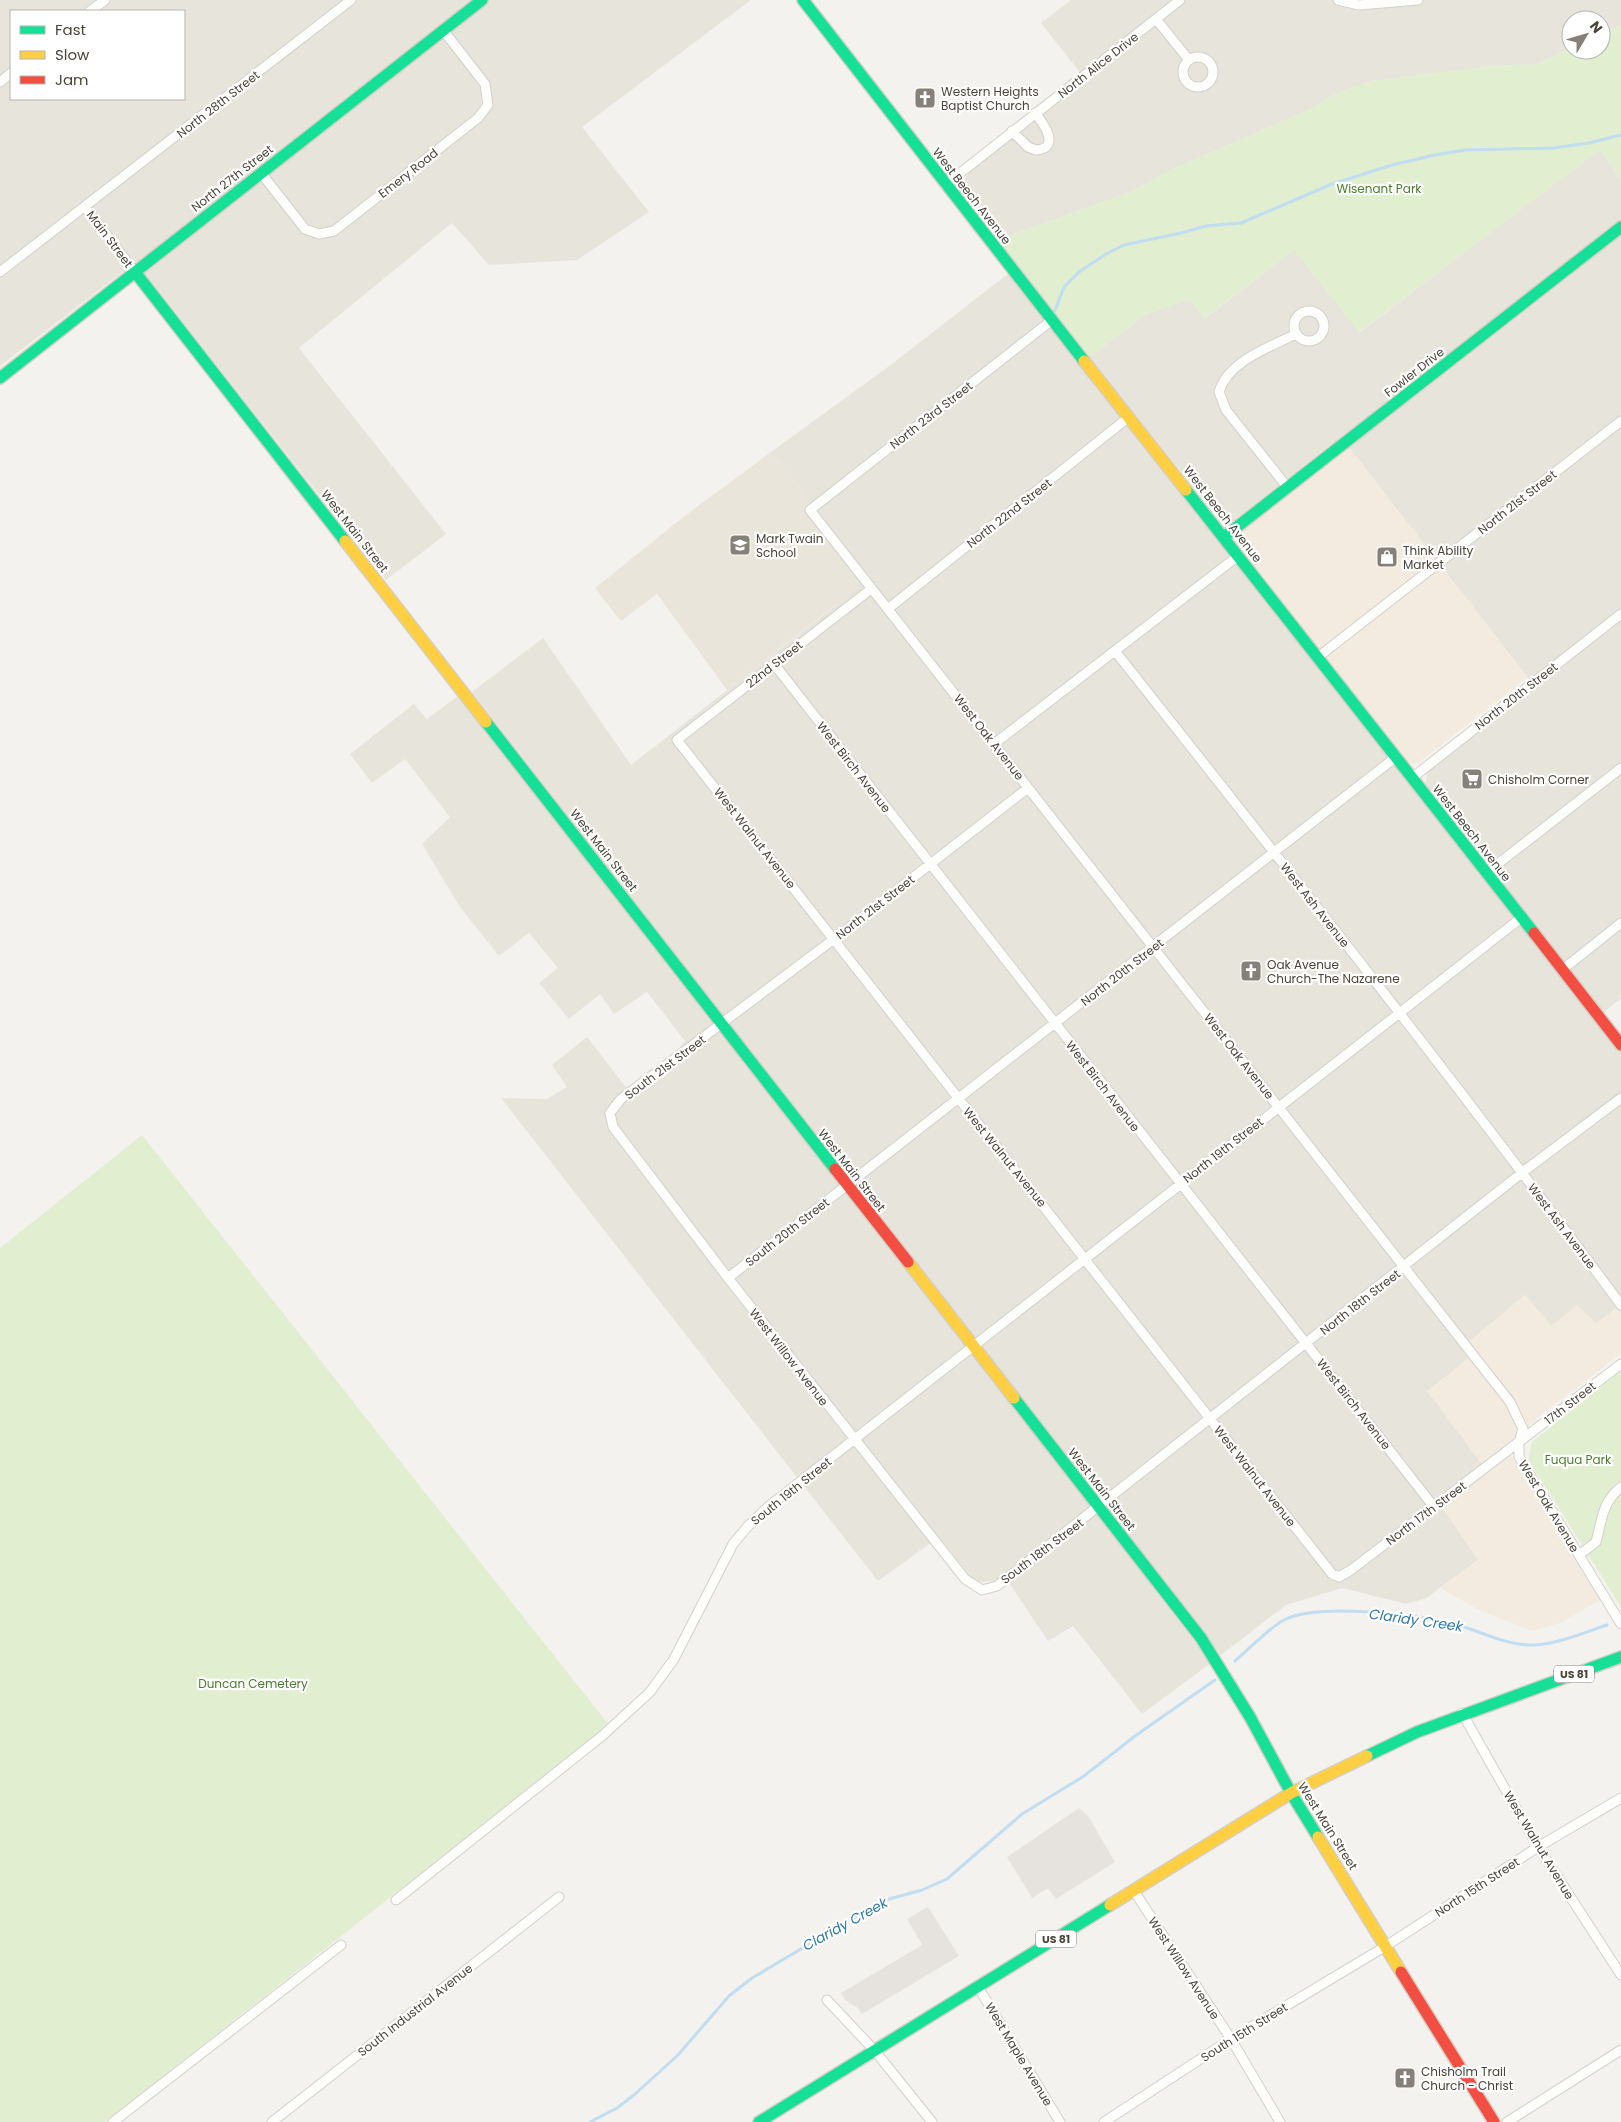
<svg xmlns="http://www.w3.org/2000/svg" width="1621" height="2122" font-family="Poppins,sans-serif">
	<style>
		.residential { fill: #e7e4dc; fill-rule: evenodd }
		.commercial { fill: #f3ebdf }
		.education { fill: #eae5da }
		.green { fill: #e1eecf }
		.parking { fill: #e6e3df }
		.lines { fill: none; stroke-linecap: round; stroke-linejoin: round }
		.stream { stroke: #c0ddf1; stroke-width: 3 }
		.street-casing { stroke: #d2d0cb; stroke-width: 11 }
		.fast-casing { stroke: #d3cfc5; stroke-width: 14 }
		.slow-casing { stroke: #d3cfc5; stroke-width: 14 }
		.jam-casing { stroke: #d3cfc5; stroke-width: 14 }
		.street { stroke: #fdfdfc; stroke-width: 9 }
		.fast { stroke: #16e098; stroke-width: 11 }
		.slow { stroke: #ffcf43; stroke-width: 11 }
		.jam { stroke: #f24e42; stroke-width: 11 }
		.labels { text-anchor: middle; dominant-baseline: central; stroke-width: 4.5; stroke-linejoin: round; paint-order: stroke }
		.shield { fill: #fff; stroke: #817c74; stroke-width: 1 }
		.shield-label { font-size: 11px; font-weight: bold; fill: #4b4439 }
		.street-label { font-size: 12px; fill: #4b4439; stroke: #fff }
		.poi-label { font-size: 12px; fill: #4b4439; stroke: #fff; text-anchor: start }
		.park-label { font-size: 12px; fill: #4a7f2a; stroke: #fff }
		.water-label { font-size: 14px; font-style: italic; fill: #2e7ab2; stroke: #fff }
	</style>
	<rect width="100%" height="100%" fill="#f4f2ee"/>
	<path class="residential" d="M0 0H751L582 127 649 212 577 260 489 265 452 223 299 348 446 534 386 580 148 277 124 271 0 366ZM11 11H184V99H11Z
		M1071 0H1621V25L1601 34V20H1571V48L1537 64 1495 66 1372 81 1337 93 1311 109 1173 169 1131 192 997 240 965 199 963 181 971 170 1086 80 1041 23Z
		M1599 150 1621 178V998L1604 1012 1426 784 1427 772 1535 687 1348 446 1334 442 1233 521 1222 522 1089 358 1146 314 1190 299 1205 318 1294 250 1360 332Z
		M1009 273 1621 1053V1311L1617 1308 1596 1323 1551 1326 1525 1295 1470 1341 1478 1351 1428 1391 1488 1472 1478 1560 1426 1598 1406 1604 1342 1588 1286 1605 1221 1655 472 692 543 638 631 765 835 606 855 574 808 516 810 500 771 452 892 364Z
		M458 696 1034 1433 1211 1663 1142 1714 1073 1626 1048 1641 1007 1580 981 1582 972 1578 939 1537 878 1581 501 1098 547 1099 567 1087 552 1065 587 1037 632 1095 657 1076 685 1041 647 992 614 1014 600 994 569 1019 539 983 558 968 529 933 499 956 460 907 422 844 450 817 405 759 372 783 350 754 414 704 427 719Z"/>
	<path class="commercial" d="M1348 446 1528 677 1418 763H1409L1238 544 1237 538 1240 531Z
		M1525 1295 1551 1326 1577 1305 1596 1323 1617 1308 1621 1311V1354L1543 1413 1505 1447 1600 1600 1560 1623 1531 1631 1475 1608 1441 1588 1478 1560 1443 1509 1488 1472 1427 1391 1478 1351 1470 1341Z"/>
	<path class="education" d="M771 452 810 500 808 516 855 574 858 581 857 588 727 690 657 594 621 621 595 588 686 515Z"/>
	<path class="green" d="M1621 25V178L1599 151 1359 332 1294 250 1204 318 1190 299 1146 314 1089 358 997 240 1131 192 1173 169 1311 109 1337 93 1372 81 1495 66 1537 64 1571 48V50H1601V34Z
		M142 1135 609 1725 105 2122H0V1248Z
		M1621 1371V1607L1529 1461 1531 1443Z"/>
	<path class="parking" d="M1079 1808 1088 1816 1115 1862 1056 1899 1048 1888 1032 1898 1007 1857Z
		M928 1907 959 1956 862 2014 858 2008 845 2000 841 1993 922 1945 907 1919Z"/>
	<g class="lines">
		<path class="stream" d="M1054 313 1064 287 1079 272 1106 254 1124 245 1181 233 1206 226 1241 223 1332 184 1392 165 1435 155 1465 150 1553 148 1589 143 1621 135
			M1235 1661C1248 1650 1270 1627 1284 1620 1317 1603 1418 1614 1454 1624 1478 1630 1505 1645 1530 1645 1553 1646 1586 1632 1607 1625
			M590 2122 617 2108 634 2095 678 2055 729 1996 752 1978 882 1901 922 1890 947 1879 1022 1814 1084 1776 1135 1736 1215 1680"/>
		<g class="street-casing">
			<path id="street" d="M1338 0 1359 5 1418 0
				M90 11 105 0
				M1156 19 1189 60
				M1183 72a15 15 0 1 1 30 0a15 15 0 1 1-30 0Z
				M0 82 11 73
				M1012 131 1028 147 1036 150C1061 148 1044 124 1035 113
				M261 173 305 229 319 234 334 231 478 118 488 105 485 84 443 30
				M945 185 1180 0
				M85 207 135 272
				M0 272 351 0
				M1294 326a15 15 0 1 1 30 0a15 15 0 1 1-30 0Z
				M1052 320 810 510 1510 1402 1523 1429 1519 1443V1457L1621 1624
				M1288 488 1226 410 1219 392C1228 361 1270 347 1296 334
				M871 589 677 740 1332 1574 1339 1577 1351 1570 1621 1364
				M889 608 1129 417
				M1115 651C1286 867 1457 1083 1621 1305
				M1318 657 1621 421
				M774 664 1434 1507
				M994 744 1238 556
				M1412 778 1621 614
				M1028 788 834 939 621 1099 610 1113 613 1127 728 1278 965 1579 982 1590 997 1586 1523 1172 1621 1098
				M1486 873 1621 768
				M1562 970 1621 923
				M728 1278 1396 757
				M1579 1555 1596 1542C1602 1520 1602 1502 1621 1487
				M1462 1713 1538 1847 1621 1975
				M1134 1891 1231 2039 1280 2122
				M396 1900 602 1736 650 1692 674 1659 733 1544 748 1526 769 1506 1521 918
				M978 1987 1060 2122
				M827 2000 875 2051 932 2122
				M113 2122 341 1945
				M272 2122 559 1897
				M1104 2122 1231 2039 1386 1946 1538 1847 1621 1798
				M1507 2122 1621 2050"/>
		</g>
		<g class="fast-casing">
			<path id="fast" d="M803 0 1084 361
				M135 272 345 541
				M0 378 482 0
				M1186 490 1534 933
				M1224 537 1621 227
				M486 722 835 1169
				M1014 1398 1201 1638 1250 1717 1291 1793 1318 1837
				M1367 1756 1417 1732 1621 1657
				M759 2122 1110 1905"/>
		</g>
		<g class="slow-casing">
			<path id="slow" d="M1084 361 1186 490
				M345 541 486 722
				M908 1262 1014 1398
				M1318 1837 1401 1972
				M1110 1905 1291 1793 1367 1756"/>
		</g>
		<g class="jam-casing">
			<path id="jam" d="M1534 933 1621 1045
				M835 1169 908 1262
				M1401 1972 1494 2122"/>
		</g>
		<use href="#street" class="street"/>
		<use href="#fast" class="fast"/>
		<use href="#slow" class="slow"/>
		<use href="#jam" class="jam"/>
	</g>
	<defs>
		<g id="church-square" transform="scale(1.125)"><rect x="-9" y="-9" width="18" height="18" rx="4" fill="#868178" stroke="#fff"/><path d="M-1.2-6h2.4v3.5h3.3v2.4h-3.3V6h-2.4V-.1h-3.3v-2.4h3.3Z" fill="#fff"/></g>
		<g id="school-square" transform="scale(1.125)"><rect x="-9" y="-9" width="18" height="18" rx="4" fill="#868178" stroke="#fff"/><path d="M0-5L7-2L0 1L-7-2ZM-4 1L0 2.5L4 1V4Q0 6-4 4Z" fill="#fff"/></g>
		<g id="shop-square" transform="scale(1.125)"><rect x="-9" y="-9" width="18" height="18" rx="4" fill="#868178" stroke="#fff"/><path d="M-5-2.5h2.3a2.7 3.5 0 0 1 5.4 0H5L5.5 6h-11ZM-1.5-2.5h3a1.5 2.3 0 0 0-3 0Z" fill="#fff"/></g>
		<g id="supermarket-square" transform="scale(1.125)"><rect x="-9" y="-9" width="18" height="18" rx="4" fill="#868178" stroke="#fff"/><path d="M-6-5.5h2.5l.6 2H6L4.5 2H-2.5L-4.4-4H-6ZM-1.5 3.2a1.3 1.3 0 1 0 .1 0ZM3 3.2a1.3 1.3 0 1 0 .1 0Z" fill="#fff"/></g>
	</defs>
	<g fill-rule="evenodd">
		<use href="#church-square" x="925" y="98"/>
		<use href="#school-square" x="740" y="545"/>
		<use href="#shop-square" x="1387" y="557"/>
		<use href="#supermarket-square" x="1472" y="779"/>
		<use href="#church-square" x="1251" y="971"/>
		<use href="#church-square" x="1405" y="2078"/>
	</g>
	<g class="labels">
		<g class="shield">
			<rect x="1554" y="1665.5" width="40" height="17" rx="4"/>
			<rect x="1036" y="1930.5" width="40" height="17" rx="4"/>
		</g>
		<g class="shield-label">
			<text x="1574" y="1674">US 81</text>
			<text x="1056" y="1939">US 81</text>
		</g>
		<g class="street-label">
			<text transform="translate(1098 65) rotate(-38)">North Alice Drive</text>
			<text transform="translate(218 104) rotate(-38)">North 28th Street</text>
			<text transform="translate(408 173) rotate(-38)">Emery Road</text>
			<text transform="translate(232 178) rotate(-38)">North 27th Street</text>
			<text transform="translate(972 196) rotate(52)">West Beech Avenue</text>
			<text transform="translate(110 239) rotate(53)">Main Street</text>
			<text transform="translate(1414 372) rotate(-38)">Fowler Drive</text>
			<text transform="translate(931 415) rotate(-38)">North 23rd Street</text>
			<text transform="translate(1517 502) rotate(-38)">North 21st Street</text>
			<text transform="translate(1009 513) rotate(-38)">North 22nd Street</text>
			<text transform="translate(1223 514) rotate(52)">West Beech Avenue</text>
			<text transform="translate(355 531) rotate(52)">West Main Street</text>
			<text transform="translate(774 664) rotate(-38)">22nd Street</text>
			<text transform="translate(1516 696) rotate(-38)">North 20th Street</text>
			<text transform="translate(989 737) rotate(52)">West Oak Avenue</text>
			<text transform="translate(854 767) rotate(52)">West Birch Avenue</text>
			<text transform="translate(1472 833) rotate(52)">West Beech Avenue</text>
			<text transform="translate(755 838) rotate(52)">West Walnut Avenue</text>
			<text transform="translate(604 850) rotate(52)">West Main Street</text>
			<text transform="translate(1315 905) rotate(52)">West Ash Avenue</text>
			<text transform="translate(875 907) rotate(-38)">North 21st Street</text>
			<text transform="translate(1122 972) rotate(-38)">North 20th Street</text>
			<text transform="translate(1239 1056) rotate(52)">West Oak Avenue</text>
			<text transform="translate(665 1067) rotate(-37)">South 21st Street</text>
			<text transform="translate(1103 1086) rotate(52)">West Birch Avenue</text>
			<text transform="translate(1223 1150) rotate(-38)">North 19th Street</text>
			<text transform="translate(1005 1157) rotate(51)">West Walnut Avenue</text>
			<text transform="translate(852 1170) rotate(52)">West Main Street</text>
			<text transform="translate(1562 1226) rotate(53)">West Ash Avenue</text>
			<text transform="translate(787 1232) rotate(-38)">South 20th Street</text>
			<text transform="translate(1360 1302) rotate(-38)">North 18th Street</text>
			<text transform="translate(789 1357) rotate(52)">West Willow Avenue</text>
			<text transform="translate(1570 1403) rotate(-38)">17th Street</text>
			<text transform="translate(1354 1404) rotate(52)">West Birch Avenue</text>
			<text transform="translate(1255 1476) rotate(52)">West Walnut Avenue</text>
			<text transform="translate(1102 1489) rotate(52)">West Main Street</text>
			<text transform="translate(791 1491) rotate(-39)">South 19th Street</text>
			<text transform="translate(1549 1506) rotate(59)">West Oak Avenue</text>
			<text transform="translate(1426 1513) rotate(-37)">North 17th Street</text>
			<text transform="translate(1042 1551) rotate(-37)">South 18th Street</text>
			<text transform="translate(1328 1826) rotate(58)">West Main Street</text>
			<text transform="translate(1539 1845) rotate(59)">West Walnut Avenue</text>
			<text transform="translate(1477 1887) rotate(-33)">North 15th Street</text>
			<text transform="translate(1184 1968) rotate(57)">West Willow Avenue</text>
			<text transform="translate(415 2010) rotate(-38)">South Industrial Avenue</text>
			<text transform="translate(1244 2032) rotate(-32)">South 15th Street</text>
			<text transform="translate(1019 2054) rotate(59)">West Maple Avenue</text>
		</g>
		<g class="poi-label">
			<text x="941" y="91">Western Heights<tspan x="941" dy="14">Baptist Church</tspan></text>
			<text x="756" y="538">Mark Twain<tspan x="756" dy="14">School</tspan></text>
			<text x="1403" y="550">Think Ability<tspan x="1403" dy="14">Market</tspan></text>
			<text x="1488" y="779">Chisholm Corner</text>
			<text x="1267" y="964">Oak Avenue<tspan x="1267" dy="14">Church-The Nazarene</tspan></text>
			<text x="1421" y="2071">Chisholm Trail<tspan x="1421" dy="14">Church - Christ</tspan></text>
		</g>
		<g class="park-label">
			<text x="1379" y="188">Wisenant Park</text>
			<text x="1578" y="1459">Fuqua Park</text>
			<text x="253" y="1683">Duncan Cemetery</text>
		</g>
		<g class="water-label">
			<text transform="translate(1416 1620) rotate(8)">Claridy Creek</text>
			<text transform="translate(845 1924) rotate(-29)">Claridy Creek</text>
		</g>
	</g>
	<rect x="10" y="10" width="175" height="90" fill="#ffffff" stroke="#b7b4b0"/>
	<rect x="20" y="26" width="25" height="8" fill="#16e098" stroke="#b7b4b0"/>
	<text x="55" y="35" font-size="15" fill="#4b4439">Fast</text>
	<rect x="20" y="51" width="25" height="8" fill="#ffcf43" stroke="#b7b4b0"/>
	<text x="55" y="60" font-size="15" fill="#4b4439">Slow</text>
	<rect x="20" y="76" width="25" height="8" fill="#f24e42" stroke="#b7b4b0"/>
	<text x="55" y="85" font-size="15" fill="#4b4439">Jam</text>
	<g transform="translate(1586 35) rotate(52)"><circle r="24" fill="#ffffff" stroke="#b7b4b0"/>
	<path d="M0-4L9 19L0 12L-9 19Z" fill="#868178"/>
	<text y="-8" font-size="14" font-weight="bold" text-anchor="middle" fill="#4b4439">N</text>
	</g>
</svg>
